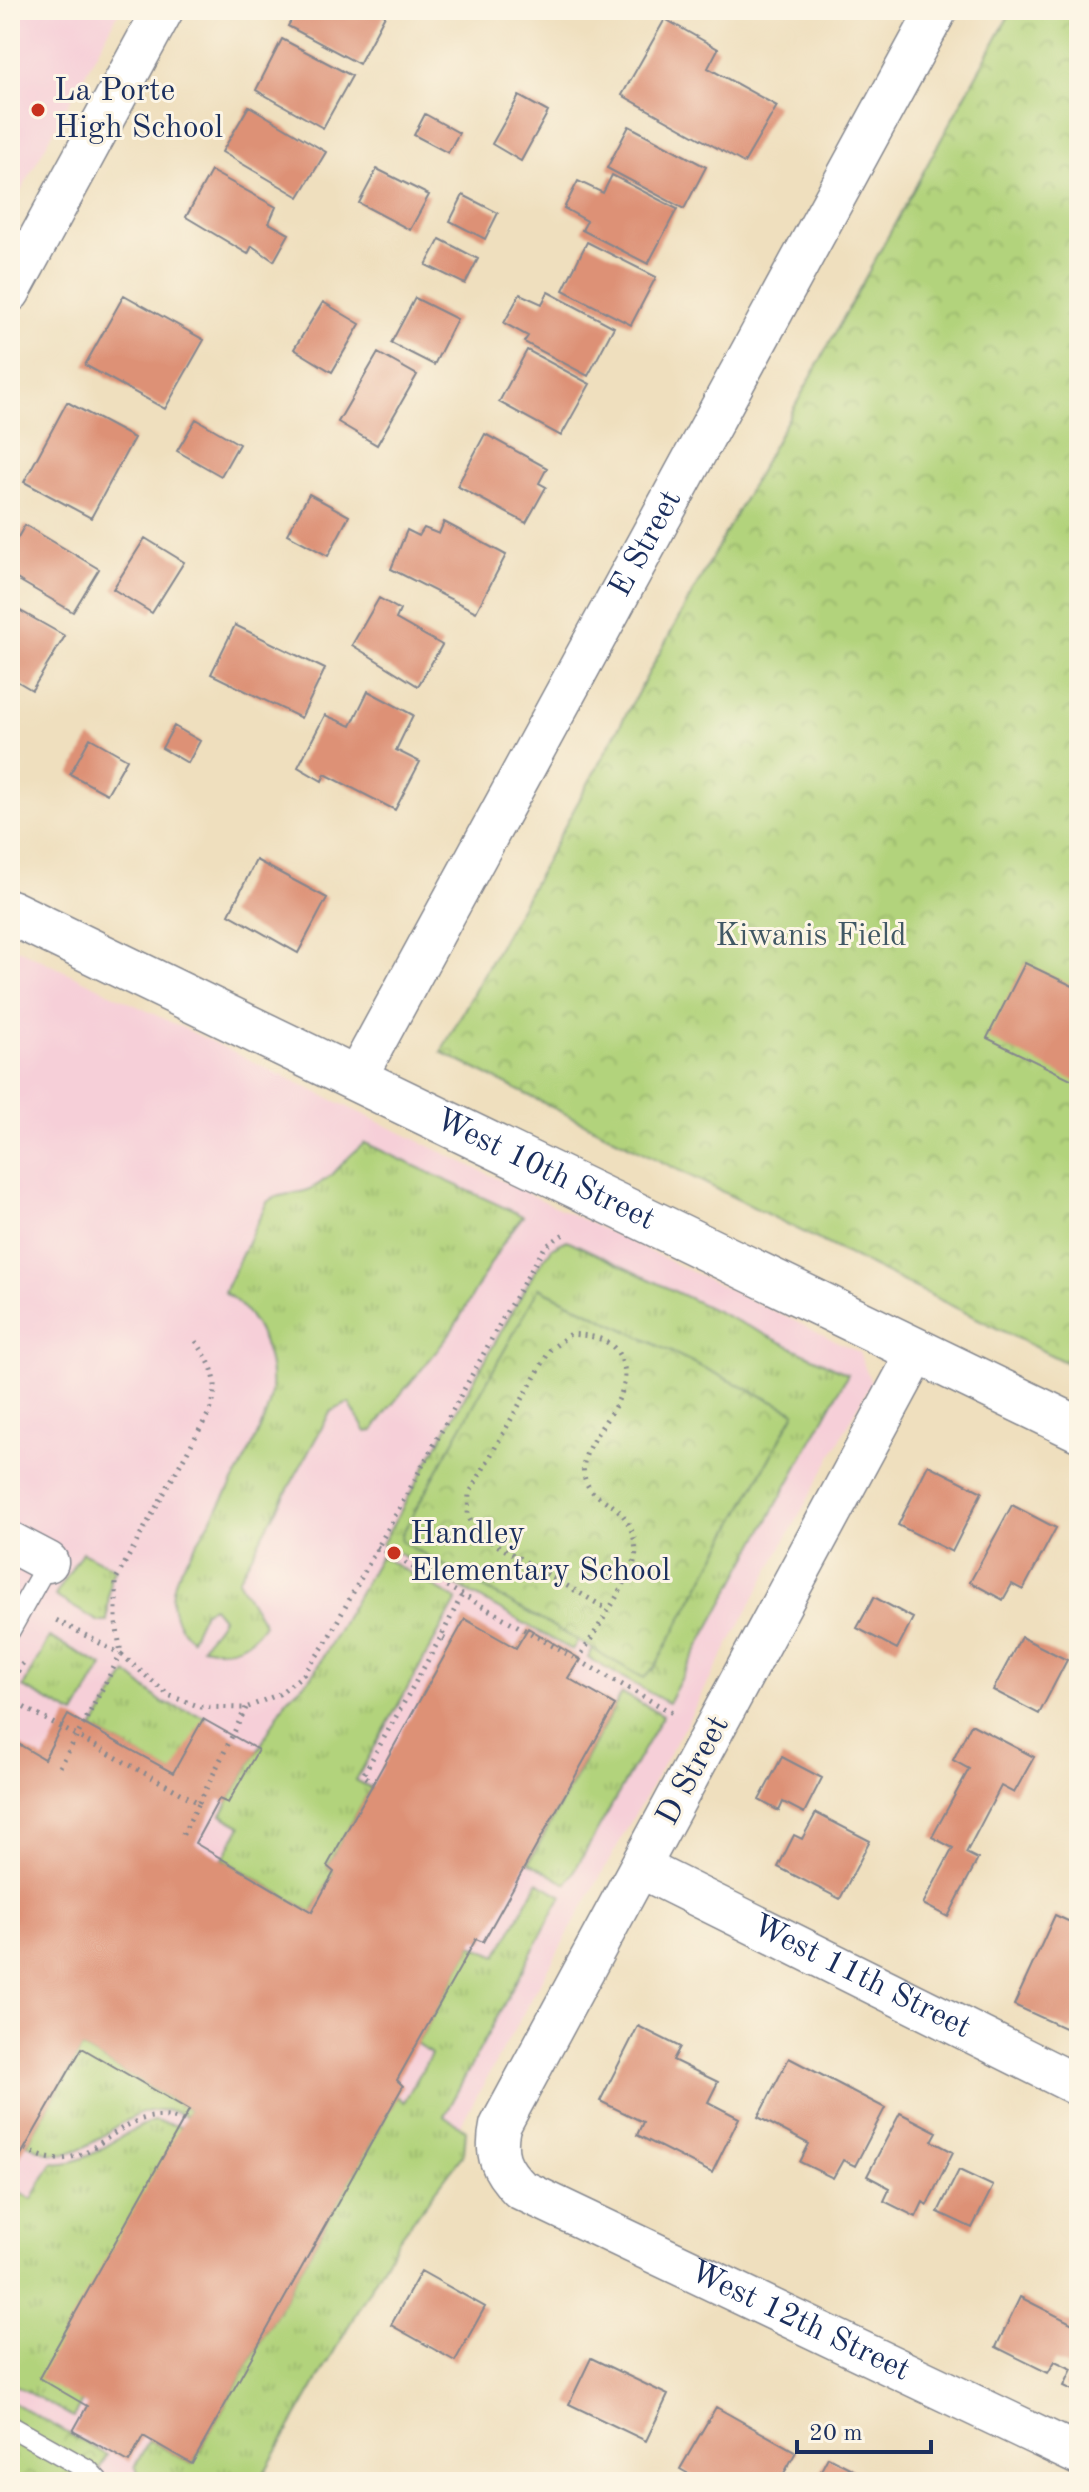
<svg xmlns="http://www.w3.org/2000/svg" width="1089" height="2492" font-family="'Old Standard TT',serif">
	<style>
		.built { fill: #f6cfd8 }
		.grass { fill: url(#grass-tufts); stroke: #66816c; stroke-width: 2 }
		.park { fill: url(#park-crowns); stroke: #66816c; stroke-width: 2 }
		.building { fill: #dd9176 }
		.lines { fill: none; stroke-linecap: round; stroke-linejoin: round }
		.service-casing { stroke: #85878e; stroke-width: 23 }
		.minor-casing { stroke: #85878e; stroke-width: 43 }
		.tertiary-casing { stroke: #85878e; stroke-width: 47 }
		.path { stroke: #85878e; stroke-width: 5; stroke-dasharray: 2 6; stroke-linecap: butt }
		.service { stroke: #fff; stroke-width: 20 }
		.minor { stroke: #fff; stroke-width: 40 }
		.tertiary { stroke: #fff; stroke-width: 44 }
		.poi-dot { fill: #c8321e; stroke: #fcf5e5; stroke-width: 3 }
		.labels { text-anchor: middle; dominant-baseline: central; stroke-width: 6; stroke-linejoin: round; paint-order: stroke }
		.poi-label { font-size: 32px; fill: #1b2f5e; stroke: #fcf5e5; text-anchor: start }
		.street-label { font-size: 32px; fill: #1b2f5e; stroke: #fcf5e5 }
		.park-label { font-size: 32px; fill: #415865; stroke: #fcf5e5 }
	</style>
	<defs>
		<pattern id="grass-tufts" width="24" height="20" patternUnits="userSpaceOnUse" patternTransform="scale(2)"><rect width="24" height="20" fill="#b2d37b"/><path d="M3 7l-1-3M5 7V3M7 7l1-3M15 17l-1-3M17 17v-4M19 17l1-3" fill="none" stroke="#98b56d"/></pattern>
		<pattern id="park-crowns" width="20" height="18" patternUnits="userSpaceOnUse" patternTransform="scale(2)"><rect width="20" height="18" fill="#b2d37b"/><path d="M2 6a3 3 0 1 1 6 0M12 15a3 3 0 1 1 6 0" fill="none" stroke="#98b56d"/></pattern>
	</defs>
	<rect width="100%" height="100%" fill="#fcf5e5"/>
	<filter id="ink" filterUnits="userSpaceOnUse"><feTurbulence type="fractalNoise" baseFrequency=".0125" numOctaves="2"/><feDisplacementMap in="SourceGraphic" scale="16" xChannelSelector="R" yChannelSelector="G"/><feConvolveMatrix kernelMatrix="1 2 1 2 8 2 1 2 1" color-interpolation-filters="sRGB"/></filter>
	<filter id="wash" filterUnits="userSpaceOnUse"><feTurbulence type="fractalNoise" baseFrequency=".006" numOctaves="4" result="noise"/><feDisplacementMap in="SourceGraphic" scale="32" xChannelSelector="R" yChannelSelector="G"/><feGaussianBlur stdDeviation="1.8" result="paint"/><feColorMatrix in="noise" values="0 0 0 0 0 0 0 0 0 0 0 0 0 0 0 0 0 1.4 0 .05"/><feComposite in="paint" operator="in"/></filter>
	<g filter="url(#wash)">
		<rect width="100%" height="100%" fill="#efdfbe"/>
		<path class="built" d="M10 10H120L10 211Z
			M10 945 859 1352 871 1383 687 1722 260 2482H10Z"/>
		<path class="grass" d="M365 1143 523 1216C493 1252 476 1294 450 1333 427 1367 396 1395 373 1431L366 1432 349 1403 331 1411 238 1580 264 1624C249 1647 227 1653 202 1647 208 1636 217 1628 222 1618L213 1607 204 1611 191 1639C171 1621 168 1601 177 1576 201 1534 268 1434 271 1392 274 1353 256 1313 224 1292L267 1202C280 1192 295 1196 310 1189 334 1178 345 1157 365 1143Z
			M567 1240 848 1374 668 1703 588 1658 610 1622 595 1614 572 1650 382 1544 535 1271 553 1247Z
			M82 1552 116 1569 110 1577 107 1622H99L55 1596Z
			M380 1556 457 1600 356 1780 371 1788 327 1866 334 1872 312 1912 223 1859 241 1826 221 1815 287 1699 312 1676Z
			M49 1637 103 1666 75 1715 23 1687Z
			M127 1673 163 1703 206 1717 177 1776 93 1729Z
			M622 1693 663 1715 567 1884 529 1862Z
			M538 1882 562 1896 444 2116 466 2130 464 2153 398 2240 259 2482H143L135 2466 149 2440 192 2464 397 2096 404 2102 431 2054 417 2044 472 1945 497 1956Z
			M82 2048 189 2110 186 2116C129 2091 106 2153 57 2154 48 2155 36 2147 27 2144Z
			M153 2121 180 2126 82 2402 73 2417 10 2382V2187L32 2199 52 2163C87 2168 121 2131 153 2121Z"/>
		<path class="park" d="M1012 10H1079V1369L441 1052Z
			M539 1288 795 1412 655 1667 644 1678 401 1541 402 1534Z
			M10 2401 107 2455 92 2482H10Z"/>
		<g id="blocks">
			<path class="building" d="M297 10H377L385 15 359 64 288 26Z
				M665 19 718 49 708 68 777 106 744 163 622 95Z
				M282 39 352 76 323 128 256 90Z
				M519 96 548 112 521 161 492 144Z
				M249 106 326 152 299 197 222 152Z
				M425 114 459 133 448 153 414 135Z
				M629 126 706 167 684 209 607 168Z
				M377 169 429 195 410 230 359 203Z
				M211 171 276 207 269 223 289 234 274 261 252 246 248 254 186 217Z
				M612 175 677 209 648 264 582 230 587 221 564 208 578 181 603 193Z
				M463 195 498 213 485 239 450 221Z
				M440 239 478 259 465 284 426 265Z
				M587 242 656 277 631 325 563 290Z
				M548 292 614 327 588 376 524 342 528 336 504 323 520 294 542 304Z
				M124 295 204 340 165 409 85 365Z
				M415 298 457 319 434 365 391 343Z
				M323 302 360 324 332 372 294 349Z
				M527 350 590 384 561 436 499 402Z
				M378 353 417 375 377 445 338 422Z
				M67 402 134 438 91 518 24 482Z
				M196 419 239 444 221 476 177 451Z
				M485 434 547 468 539 483 546 487 526 523 457 486Z
				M309 494 349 516 328 556 287 534Z
				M444 522 506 555 476 612 391 569 407 530 419 536 424 528 439 534Z
				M25 525 99 569 73 612 10 575V551Z
				M145 538 184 562 152 613 113 589Z
				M379 598 400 610 396 619 442 645 418 686 352 645Z
				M10 605 65 636 32 690 10 677Z
				M235 625 325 669 301 718 211 674Z
				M368 691 413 715 396 750 420 762 395 810 325 774 322 781 298 767 325 715 351 726Z
				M174 726 200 741 188 763 162 748Z
				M90 738 127 759 107 794 70 774Z
				M256 860 327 898 298 953 229 914Z
				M1025 963 1079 989V1083L987 1038Z
				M928 1465 982 1492 952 1552 898 1525Z
				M1012 1505 1056 1528 1023 1590 1012 1584 1003 1600 970 1582Z
				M874 1597 913 1618 897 1649 857 1628Z
				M465 1619 516 1648 528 1628 580 1659 568 1678 615 1705 483 1942 476 1939 417 2044 397 2080 403 2086 192 2464 143 2436 129 2462 73 2431 87 2406 39 2378 189 2110 82 2048 10 2174V1739L44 1759 68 1715 173 1773 203 1719 258 1750 228 1803 219 1799 195 1843 312 1912 334 1872 327 1866Z
				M1021 1637 1067 1660 1039 1714 993 1690Z
				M971 1724 1034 1757 1014 1793 1001 1786 966 1853 978 1859 948 1917 923 1904 953 1848 932 1837 969 1769 953 1760Z
				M782 1757 822 1778 804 1813 783 1802 779 1811 759 1800Z
				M816 1813 870 1841 840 1899 778 1867 794 1835 802 1839Z
				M1055 1915 1079 1926V2012L1071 2031 1014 2005Z
				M638 2026 680 2047 673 2060 718 2082 708 2102 739 2118 712 2173 637 2135 643 2122 600 2101Z
				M789 2058 885 2108 855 2166 843 2160 833 2178 800 2162 809 2144 758 2117Z
				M900 2113 937 2132 932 2141 953 2152 927 2205 923 2202 916 2217 884 2201 890 2188 867 2176Z
				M959 2170 993 2186 972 2228 938 2212Z
				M421 2271 485 2307 455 2361 391 2325Z
				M1020 2297 1079 2327V2393L1064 2386 1072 2369 1055 2361 1048 2373 996 2347Z
				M591 2358 668 2395 646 2441 569 2404Z
				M716 2407 796 2452 779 2482H703L680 2469Z
				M828 2457 877 2482H815Z"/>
		</g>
	</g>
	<g filter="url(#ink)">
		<use href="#blocks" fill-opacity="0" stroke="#85878e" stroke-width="2"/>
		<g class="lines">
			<g class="service-casing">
				<path id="service" d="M10 1630 48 1562
					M10 2426 88 2470 99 2482"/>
			</g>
			<g class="minor-casing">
				<g id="minor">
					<path d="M10 292 163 10"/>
					<path id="s1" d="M356 1078 937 10"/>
					<path id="s2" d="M918 1351 500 2126C494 2154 500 2169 520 2189L1079 2455"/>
					<path d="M10 1542 48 1562"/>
					<path id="s3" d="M641 1868 1079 2086"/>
				</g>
			</g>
			<g class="tertiary-casing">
				<g id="tertiary">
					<path id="s4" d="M10 912 1079 1429"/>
				</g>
			</g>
			<path class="path" d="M196 1341C213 1367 221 1381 210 1411L116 1579V1623L121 1654 168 1695 201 1707 246 1708 279 1694 304 1674 325 1644 508 1309 545 1247 568 1231
				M377 1547 676 1715
				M452 1643 441 1637 462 1595
				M578 1660C591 1638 630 1579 635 1559 638 1544 631 1524 621 1513 608 1499 588 1497 584 1475 577 1439 636 1403 623 1364 615 1338 594 1336 570 1334L550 1350 469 1494 468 1515 476 1533 607 1609
				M10 1686 24 1661
				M10 1700 77 1736 121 1654 52 1618
				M60 1767 77 1736 199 1803 182 1836
				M374 1783 363 1775 441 1637
				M199 1803 246 1708
				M12 2141C26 2149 40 2159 57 2159 102 2160 126 2100 183 2121"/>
			<use href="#service" class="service"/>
			<use href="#minor" class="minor"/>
			<use href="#tertiary" class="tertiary"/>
		</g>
	</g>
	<g class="poi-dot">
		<circle cx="38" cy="110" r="8"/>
		<circle cx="394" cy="1553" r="8"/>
	</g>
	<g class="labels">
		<g class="poi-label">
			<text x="54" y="92">La Porte<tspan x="54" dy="37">High School</tspan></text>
			<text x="410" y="1535">Handley<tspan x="410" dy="37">Elementary School</tspan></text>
		</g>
		<g class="street-label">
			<text stroke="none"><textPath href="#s1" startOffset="608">E Street</textPath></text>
			<text stroke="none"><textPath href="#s4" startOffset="594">West 10th Street</textPath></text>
			<text transform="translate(694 1771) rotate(-62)">D Street</text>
			<text stroke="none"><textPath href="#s3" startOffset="246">West 11th Street</textPath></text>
			<text stroke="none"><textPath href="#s2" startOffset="1260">West 12th Street</textPath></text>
		</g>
		<g class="park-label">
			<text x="811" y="937">Kiwanis Field</text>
		</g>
	</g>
	<rect width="1089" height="2492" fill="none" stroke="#fcf5e5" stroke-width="40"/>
	<path d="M797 2440v12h134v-12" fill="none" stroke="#1b2f5e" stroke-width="4"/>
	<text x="809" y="2440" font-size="24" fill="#1b2f5e" stroke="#fcf5e5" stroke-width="6" paint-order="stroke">20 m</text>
</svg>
